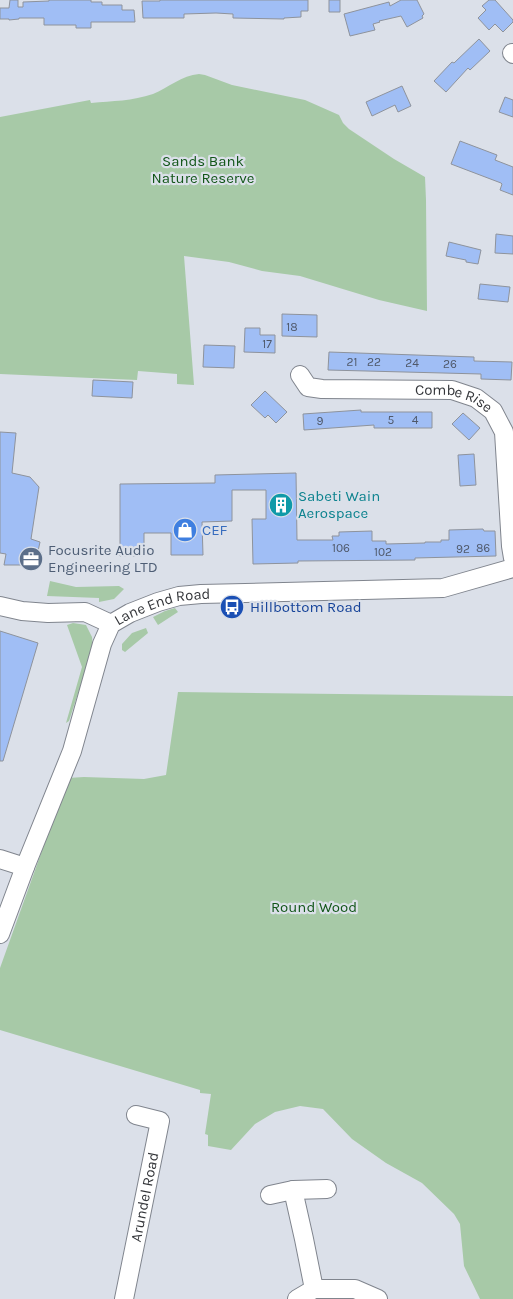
<svg xmlns="http://www.w3.org/2000/svg" width="513" height="1299" font-family="Karla,sans-serif">
	<style>
		.green { fill: #a7c9a7 }
		.building { fill: #a0bef5; stroke: #8e939c }
		.lines { fill: none; stroke-linecap: round; stroke-linejoin: round }
		.minor-casing { stroke: #80858e; stroke-width: 20 }
		.minor { stroke: #fff; stroke-width: 18 }
		.labels { text-anchor: middle; dominant-baseline: central; stroke-width: 4.5; stroke-linejoin: round; paint-order: stroke }
		.number-label { font-size: 12px; fill: #4f5869 }
		.park-label { font-size: 15px; fill: #125619; stroke: #dbe0e9 }
		.street-label { font-size: 15px; fill: #34363a; stroke: #dbe0e9 }
		.culture-label { font-size: 15px; fill: #0d838f; stroke: #dbe0e9; text-anchor: start }
		.shop-label { font-size: 15px; fill: #366cbe; stroke: #dbe0e9; text-anchor: start }
		.service-label { font-size: 15px; fill: #4e5e75; stroke: #dbe0e9; text-anchor: start }
		.transit-label { font-size: 15px; fill: #164399; stroke: #dbe0e9; text-anchor: start }
	</style>
	<rect width="100%" height="100%" fill="#dbe0e9"/>
	<path class="green" d="M199 74 205 75 232 85 305 100 339 115 343 123 349 129 394 159 425 177 426 200 427 311 379 300 300 276 262 271 229 262 184 256 194 385 177 384V374L138 371 137 380 0 374V117L90 100 91 103C113 101 132 101 153 94 168 88 182 75 199 74Z
		M50 581 76 587 119 586 124 589 114 599 99 602V598L47 596Z
		M175 608 178 612 158 625 153 617 165 611Z
		M73 623 86 625 92 637 93 647 69 721 66 723 82 667 67 625Z
		M146 628 148 633 125 652 122 650V644L132 633Z
		M178 692 513 696V1299H480L464 1266 460 1224 454 1214 422 1183 386 1163 352 1139 323 1109 300 1106 275 1112 255 1124 231 1150 208 1146V1135L205 1134 211 1094 200 1093V1090L0 1030V968L68 778 84 777 144 779 166 775Z"/>
	<path class="building" d="M10 0H18V7H23V2L49 1V0H91V2H102V5H122V10H134L135 22H91V28H76V25H44V18H19V19L9 20V19H0V8H9Z
		M160 0H308V11H301V17L284 18V19L233 18V14L216 13 184 14V18H143L142 1H160Z
		M329 0H340V12H329Z
		M401 0H417L424 14 422 16 423 18 407 27 401 16 379 21 380 22 373 24 375 30 350 36 344 14 389 2 390 6Z
		M489 0H495L513 20V22L503 32 495 24 489 30 478 18 486 10 482 6Z
		M479 39 490 51 470 70 468 68 446 92 434 81 452 62 454 63Z
		M402 86 411 106 398 112 395 105 372 116 366 102Z
		M505 97 513 100V117L499 112Z
		M460 141 497 155 495 160 513 167V195L500 190 502 184 501 183 451 164Z
		M496 234 513 236V254L495 253Z
		M449 242 481 250 478 264 466 262V260L446 256Z
		M480 284 510 287 508 302 478 299Z
		M282 314 317 315V337L282 336Z
		M245 328H260V335H275V353L244 352Z
		M204 345 235 346 234 368 203 367Z
		M329 352 474 357V361L512 362 511 380 481 379V374L328 370Z
		M93 380 133 382 132 398 92 396Z
		M265 391 287 412 276 423 268 415 265 418 251 405Z
		M361 410V412H432V428H374V425L304 430 303 414Z
		M463 413 480 428 469 440 452 424Z
		M0 432 16 433 12 473 30 477 39 487 31 539 40 542 35 565H4L6 554 0 553Z
		M474 454 476 485 460 486 458 455Z
		M296 473 297 540H333L332 536H339V532L372 531V541H386V544L425 543V542H441V540H449V530L483 529 484 531H495L496 556 415 558V560L298 561V563L253 564 252 519H266V490H232V521L202 522 203 555H171V533H144V556H120V484L215 483V475Z
		M0 631 38 643 3 761H0Z"/>
	<g class="lines">
		<g class="minor-casing">
			<g id="minor">
				<path d="M512 53 513 54"/>
				<path id="s1" d="M300 375 308 387 322 389 452 390 476 398 493 411 504 432 511 546 513 558"/>
				<path d="M0 606 22 611 48 613 85 612 111 624"/>
				<path d="M0 859 25 867"/>
				<path id="s2" d="M0 934 25 867 72 751 102 644 111 624 130 613 158 602 179 596 201 594 443 588 513 568"/>
				<path d="M293 1190 304 1239 314 1289"/>
				<path d="M270 1195 293 1190 327 1189"/>
				<path id="s3" d="M124 1299 160 1121 136 1115"/>
				<path d="M297 1299 314 1289H355L378 1299"/>
			</g>
		</g>
		<use href="#minor" class="minor"/>
	</g>
	<defs>
		<g id="building-disc" transform="scale(1.25)"><circle r="9.5" fill="#0f9aa8" stroke="#dbe0e9"/><path d="M-4-6H4V6H1V3H-1V6H-4ZM-2.5-4.3h1.7v1.8h-1.7ZM.8-4.3h1.7v1.8H.8ZM-2.5-1h1.7V.8h-1.7ZM.8-1h1.7V.8H.8Z" fill="#fff"/></g>
		<g id="shop-disc" transform="scale(1.25)"><circle r="9.5" fill="#3f7fe0" stroke="#dbe0e9"/><path d="M-5-2.5h2.3a2.7 3.5 0 0 1 5.4 0H5L5.5 6h-11ZM-1.5-2.5h3a1.5 2.3 0 0 0-3 0Z" fill="#fff"/></g>
		<g id="office-disc" transform="scale(1.25)"><circle r="9.5" fill="#5c6f8a" stroke="#dbe0e9"/><path d="M-6-3h4V-5.5h4V-3h4V5H-6ZM-1-4.5V-3h2v-1.5ZM-6 0V1H6V0Z" fill="#fff"/></g>
		<g id="bus-disc" transform="scale(1.25)"><circle r="9.5" fill="#1a4fb4" stroke="#dbe0e9"/><path d="M-5-6H5V4H4V6H2V4H-2V6H-4V4H-5ZM-3.5-4V0h7V-4ZM-3.5 1.2v1.5H-2V1.2ZM2 1.2v1.5H3.5V1.2Z" fill="#fff"/></g>
	</defs>
	<g fill-rule="evenodd">
		<use href="#building-disc" x="281" y="505"/>
		<use href="#shop-disc" x="185" y="530"/>
		<use href="#office-disc" x="31" y="559"/>
		<use href="#bus-disc" x="232" y="607"/>
	</g>
	<g class="labels">
		<g class="number-label">
			<text x="292" y="327">18</text>
			<text x="267" y="344">17</text>
			<text x="352" y="362">21</text>
			<text x="374" y="362">22</text>
			<text x="412" y="363">24</text>
			<text x="450" y="364">26</text>
			<text x="391" y="420">5</text>
			<text x="415" y="420">4</text>
			<text x="320" y="421">9</text>
			<text x="341" y="548">106</text>
			<text x="483" y="548">86</text>
			<text x="463" y="549">92</text>
			<text x="383" y="552">102</text>
		</g>
		<g class="park-label">
			<text x="203" y="161">Sands Bank<tspan x="203" dy="17">Nature Reserve</tspan></text>
			<text x="314" y="907">Round Wood</text>
		</g>
		<g class="street-label">
			<text stroke="none"><textPath href="#s1" startOffset="162">Combe Rise</textPath></text>
			<text stroke="none"><textPath href="#s2" startOffset="385">Lane End Road</textPath></text>
			<text stroke="none"><textPath href="#s3" startOffset="104">Arundel Road</textPath></text>
		</g>
		<g class="culture-label">
			<text x="298" y="496">Sabeti Wain<tspan x="298" dy="17">Aerospace</tspan></text>
		</g>
		<g class="shop-label">
			<text x="202" y="530">CEF</text>
		</g>
		<g class="service-label">
			<text x="48" y="550">Focusrite Audio<tspan x="48" dy="17">Engineering LTD</tspan></text>
		</g>
		<g class="transit-label">
			<text x="250" y="607">Hillbottom Road</text>
		</g>
	</g>
</svg>
